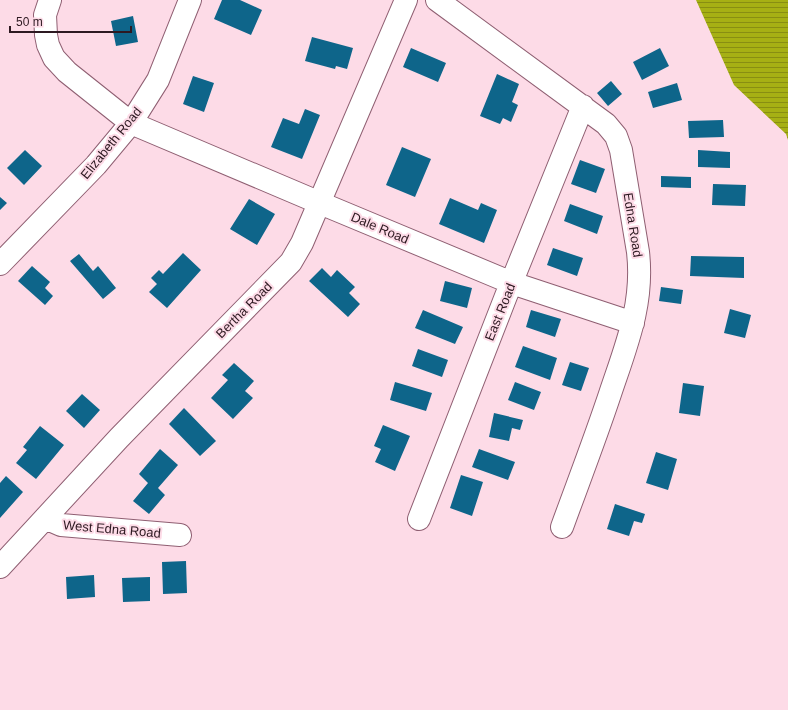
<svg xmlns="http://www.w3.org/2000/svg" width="788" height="710" font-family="Arial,sans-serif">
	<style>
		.water { fill: url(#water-rules) }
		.building { fill: #0e658a }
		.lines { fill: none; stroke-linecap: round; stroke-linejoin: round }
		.minor-casing { stroke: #8f5f72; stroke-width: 24 }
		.minor { stroke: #fff; stroke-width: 22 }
		.labels { text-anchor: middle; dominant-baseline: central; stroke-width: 4; stroke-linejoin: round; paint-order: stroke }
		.street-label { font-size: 13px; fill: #2d1921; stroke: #fddbe7 }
	</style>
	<defs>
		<pattern id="water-rules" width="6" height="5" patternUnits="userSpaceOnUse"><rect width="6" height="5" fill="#a6b014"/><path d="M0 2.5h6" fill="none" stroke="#888e12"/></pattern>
	</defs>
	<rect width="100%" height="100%" fill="#fddbe7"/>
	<path class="water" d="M696 0H788V140L786 134 734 85Z"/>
	<path class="building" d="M222 0H240L262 10 251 35 214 19Z
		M133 16 138 42 116 46 111 21Z
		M312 37 353 48 347 69 336 66 335 69 305 61Z
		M411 48 446 63 438 82 403 67Z
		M660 48 669 66 642 80 633 62Z
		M497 74 519 84 512 102 518 105 511 122 503 118 500 124 480 116Z
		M193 76 214 83 204 112 183 104Z
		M611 81 622 94 608 106 597 93Z
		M677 83 682 100 653 108 648 92Z
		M305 109 320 115 302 159 271 147 283 118 299 124Z
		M723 120 724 137 689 138 688 121Z
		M402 147 431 159 415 197 386 185Z
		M25 150 42 166 24 185 7 168Z
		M698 150 730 152V168L698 167Z
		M580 160 605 169 596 193 571 184Z
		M661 176 691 177V188L661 187Z
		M713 184 746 185 745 206 712 205Z
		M0 197 7 203 0 210Z
		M450 198 478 210 481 203 497 210 484 243 439 224Z
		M249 199 275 214 257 245 230 229Z
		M570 204 603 216 597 234 564 221Z
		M553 248 583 258 577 276 547 265Z
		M183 253 201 270 167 308 149 292 157 284 151 278 159 270 163 274Z
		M79 254 93 271 98 266 116 288 103 299 70 261Z
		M691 256 744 257V278L690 276Z
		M32 266 50 282 45 288 53 296 45 305 18 281Z
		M322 268 331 277 337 270 355 287 349 293 360 304 348 317 309 281Z
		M445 281 472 288 467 308 440 301Z
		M661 287 683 290 681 304 659 301Z
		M730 309 751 315 745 338 724 333Z
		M423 310 463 327 455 344 415 328Z
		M531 310 561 319 555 337 526 327Z
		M523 346 557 358 550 380 515 367Z
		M418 349 448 360 442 377 412 366Z
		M570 362 589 368 581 391 562 385Z
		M234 363 254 381 245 391 253 398 233 419 211 398 228 380 222 375Z
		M395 382 432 393 426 411 390 400Z
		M515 382 541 392 534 410 508 400Z
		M683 383 704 386 700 416 679 413Z
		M82 394 100 410 84 428 66 411Z
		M184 408 216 441 200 456 169 424Z
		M494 413 523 420 520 430 512 428 509 441 489 437Z
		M383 425 410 436 395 471 375 462 381 449 374 446Z
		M40 426 64 445 36 479 16 463 27 450 23 447Z
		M160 449 178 465 158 488 165 495 149 514 133 501 148 483 139 474Z
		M479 449 515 462 508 480 472 467Z
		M656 452 677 459 668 490 646 483Z
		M461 475 483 482 472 516 450 508Z
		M6 476 23 492 0 518V483Z
		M615 504 645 514 642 523 634 521 629 536 607 529Z
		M186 561 187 593 163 594 162 562Z
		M94 575 95 597 67 599 66 577Z
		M150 577V601L123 602 122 578Z"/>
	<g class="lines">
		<g class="minor-casing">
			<path id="minor" d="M50 0 45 15 46 35 48 45 54 58 67 72 131 123 320 203 512 283 633 323
				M437 0 606 124 616 136 621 150 638 252C644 304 626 346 610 394 595 439 578 483 562 527
				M0 264 96 165 131 123 158 80 190 0
				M45 518 61 525 180 535
				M419 519 506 296 583 106
				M0 567 119 438 291 262 302 243 406 0"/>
		</g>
		<use href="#minor" class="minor"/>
	</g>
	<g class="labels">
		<g class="street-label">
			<text transform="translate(111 143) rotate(-51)">Elizabeth Road</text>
			<text transform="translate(633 225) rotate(81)">Edna Road</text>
			<text transform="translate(380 228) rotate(23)">Dale Road</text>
			<text transform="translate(244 310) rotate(-45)">Bertha Road</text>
			<text transform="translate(500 312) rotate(-68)">East Road</text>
			<text transform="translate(112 529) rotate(5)">West Edna Road</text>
		</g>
	</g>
	<path d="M10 26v6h121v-6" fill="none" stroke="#2d1921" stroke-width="2"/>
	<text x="16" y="26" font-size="12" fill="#2d1921" stroke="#fddbe7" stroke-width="3" paint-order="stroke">50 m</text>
</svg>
